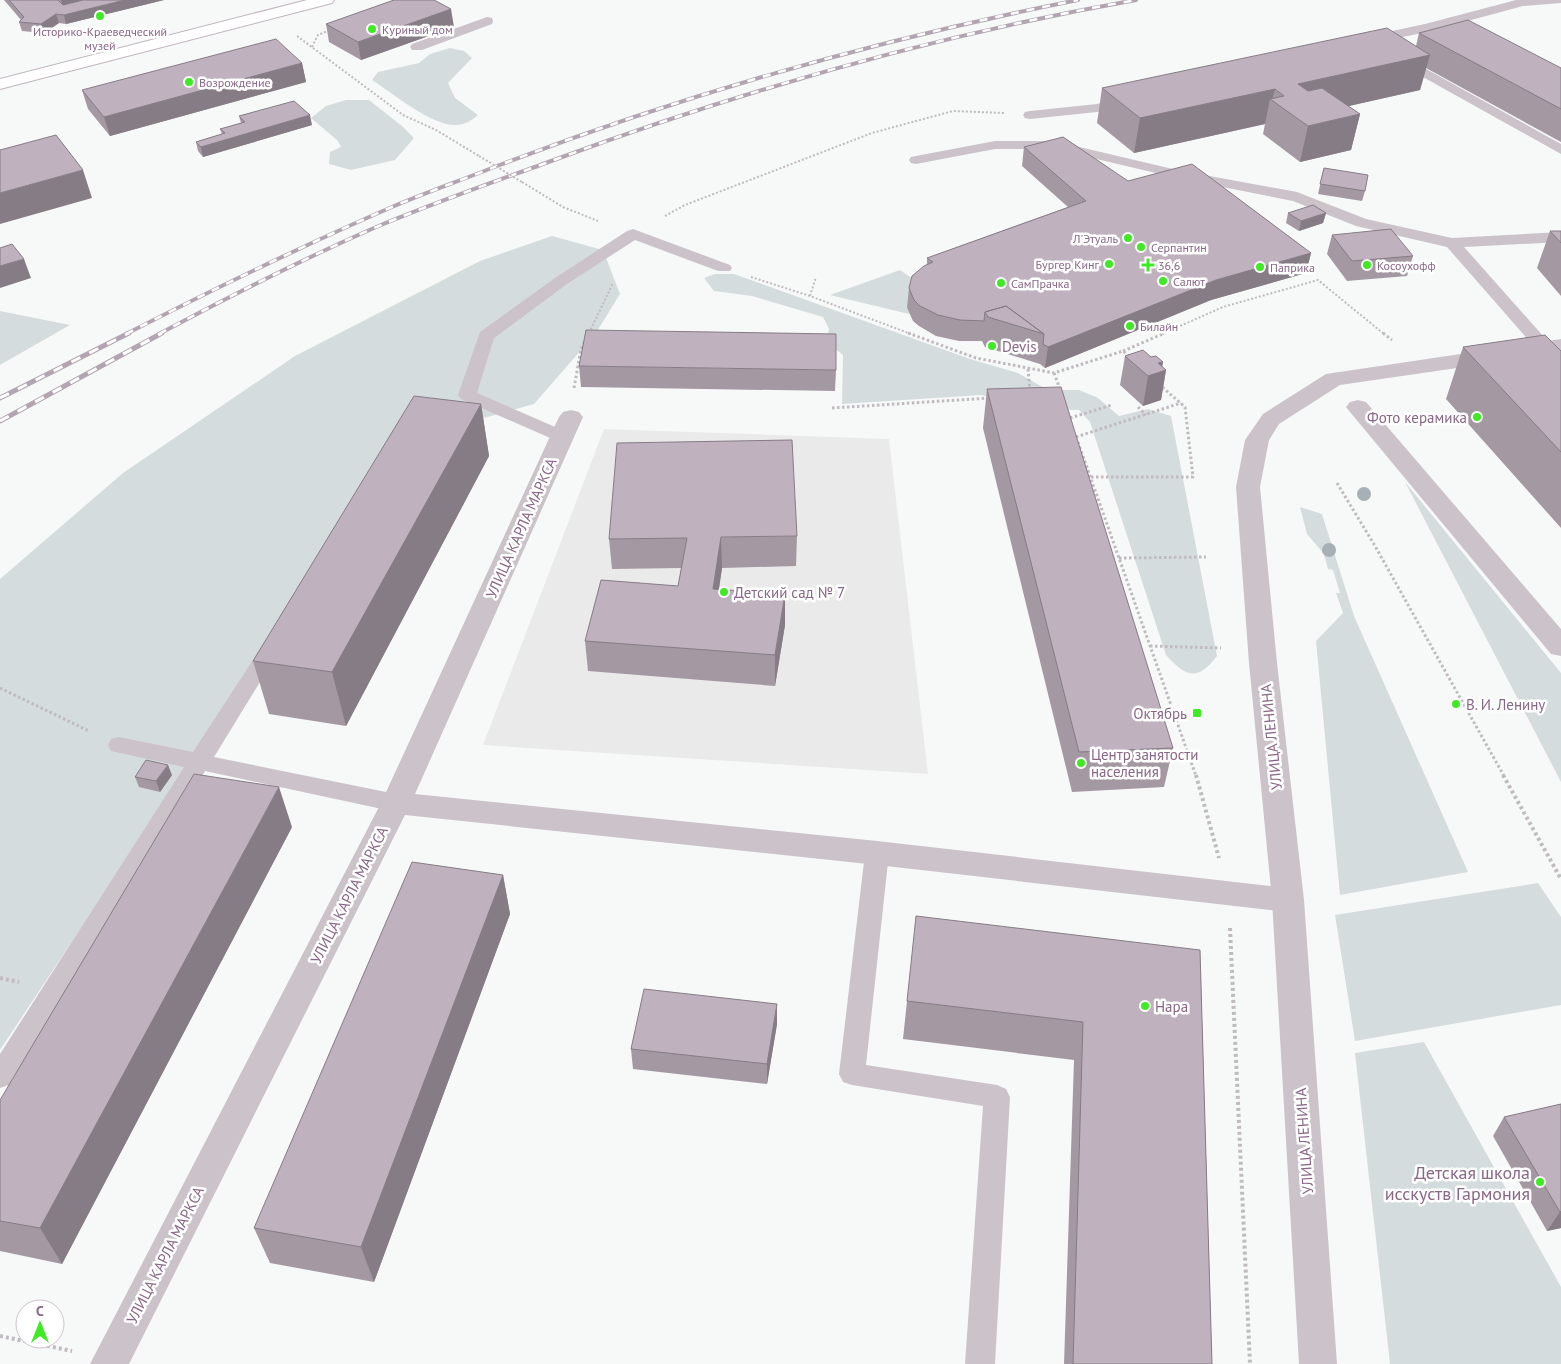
<svg xmlns="http://www.w3.org/2000/svg" width="1561" height="1364" font-family="'PT Sans',sans-serif">
	<style>
		.built { fill: #eaeaeb }
		.green { fill: #d5dcde }
		.lines { fill: none; stroke-linecap: round; stroke-linejoin: round }
		.secondary-casing { stroke: #c0b4bf; stroke-width: 2 }
		.path-far2 { stroke: #c1bac0; stroke-width: 2; stroke-dasharray: 2 2; stroke-linecap: butt }
		.path-far1 { stroke: #c1bac0; stroke-width: 3; stroke-dasharray: 2.5 2.5; stroke-linecap: butt }
		.path { stroke: #c1bac0; stroke-width: 4; stroke-dasharray: 3 3; stroke-linecap: butt }
		.service { fill: #cbc2ca; fill-rule: evenodd }
		.pedestrian { fill: #cbc2ca; fill-rule: evenodd }
		.minor { fill: #cbc2ca; fill-rule: evenodd }
		.tertiary { fill: #cbc2ca; fill-rule: evenodd }
		.secondary { fill: #fff; fill-rule: evenodd }
		.rail-far1-casing { stroke: #b2a5b1; stroke-width: 4 }
		.rail-casing { stroke: #b2a5b1; stroke-width: 5 }
		.rail-far1 { stroke: #fff; stroke-width: 2.5; stroke-dasharray: 8; stroke-linecap: butt }
		.rail { stroke: #fff; stroke-width: 3; stroke-dasharray: 10; stroke-linecap: butt }
		.path-bridge { stroke: #c1bac0; stroke-width: 2; stroke-dasharray: 2 2; stroke-linecap: butt }
		.tree { fill: #a7b0b5 }
		.wall { fill: #a498a3 }
		.shaded-wall { fill: #867c85 }
		.building { fill: #bfb1be; stroke: #867c85 }
		.poi-dot { fill: #3fea25; stroke: #fff; stroke-width: 2 }
		.labels { text-anchor: middle; dominant-baseline: central; stroke-width: 5; stroke-linejoin: round; paint-order: stroke }
		.far-poi-label { font-size: 12px; fill: #896786; stroke: #fff; text-anchor: start }
		.poi-label { font-size: 15px; fill: #896786; stroke: #fff; text-anchor: start }
		.street-label { font-size: 15px; fill: #896786; stroke: #fff }
		.near-poi-label { font-size: 18px; fill: #896786; stroke: #fff; text-anchor: end }
	</style>
	<rect width="100%" height="100%" fill="#f7f9f8"/>
	<path class="built" d="M604 429 889 439 928 774 483 745Z"/>
	<path class="green" d="M450 48 464 51 472 58 448 83 455 98 478 115C471 121 466 124 457 125 433 127 392 93 372 80L378 72 419 63 430 54Z
		M346 100H369L402 126 414 138 395 160 351 170 329 164 330 152 341 147 338 141 311 118 326 106Z
		M552 236 603 250 620 294 596 333 534 404 426 434 267 638 79 931 0 1050V579L123 473 295 356 480 261Z
		M900 270 923 286 907 308 909 314 830 295Z
		M715 274H734L970 359 1018 373 1048 390H1079L1098 398 1119 416 1148 409 1171 416 1217 656C1197 682 1186 677 1166 655L1090 422 1079 410 1040 409 981 395 842 404 843 355 826 342 829 329 823 317 752 296 714 291 704 278Z
		M0 311 70 325 0 365Z
		M1405 482 1561 673V782Z
		M1300 507 1322 514 1354 616 1468 872 1340 895 1316 641 1343 613 1336 593H1340L1333 570 1328 569 1324 554 1307 534Z
		M1538 883 1561 917V1005L1355 1041 1335 915Z
		M1424 1042 1561 1287V1364H1390L1355 1053Z"/>
	<g class="lines">
		<g class="secondary-casing">
			<path id="secondary" d="M307 0H334L332 3 0 89V79Z"/>
		</g>
		<path class="path-far2" d="M297 36 403 115 436 130 479 156
			M312 47 318 35 330 30
			M522 182 563 207 598 221
			M665 216 685 205 872 133 953 111 1004 113
			M751 277 810 296 911 334
			M810 296 816 277
			M589 333 613 283
			M1162 334 1223 307 1318 280 1384 334"/>
		<path class="path-far1" d="M908 333 976 358 1054 373 1123 351 1129 356
			M1383 333 1392 340
			M1123 351 1165 333
			M1028 369 1030 391
			M1054 373 1060 389
			M574 388 581 349 585 341
			M1138 407 1146 415
			M832 408 990 398
			M1070 418 1112 405
			M1076 437 1181 403
			M1078 442 1196 776
			M1091 477H1193L1185 407 1161 386
			M1337 483 1375 546 1504 776
			M1119 558 1206 557
			M1150 646 1221 648
			M0 688 89 731"/>
		<path class="path" d="M1196 775 1219 858
			M1503 775 1561 879
			M1230 928 1250 1364
			M0 978 19 982
			M0 1336 72 1351"/>
		<path class="service" d="M1516 0H1561V3L1523 6 1427 32 1369 44 1362 40 1364 37 1425 24Z
			M487 17 492 18 493 21 492 24 422 50H412L410 47 412 44Z
			M1401 55 1561 144V154L1396 62 1394 59Z
			M1126 97 1131 98 1133 101 1131 104 1097 112 1030 119 1025 118 1023 115 1025 112 1030 111 1097 104Z
			M995 141H1054L1177 170 1297 192 1366 219 1452 238 1561 232V242L1464 247 1553 347 1550 351H1538L1447 247 1356 226 1293 201 1177 178 1054 149H995L916 164 911 163 909 160 911 157 916 156Z
			M633 229 730 265 732 268 730 271H718L635 240 567 284 494 338 477 393 569 433 572 437 569 441 563 442 557 441 461 399 458 395 480 332 555 278 627 231Z
			M272 639 279 641 282 646 214 757 396 794 404 797 407 803 404 809 396 812 205 771 9 1085 0 1088V1054L184 767 111 751 108 745 111 739 119 737 193 752 265 641Z
			M877 844 885 847 889 853 866 1065 997 1085 1006 1089 1010 1097 995 1364H965L983 1106 852 1085 843 1082 839 1074 865 853 869 847Z"/>
		<path class="pedestrian" d="M1358 400 1366 402 1561 629V656L1551 654 1350 412 1346 407 1350 402Z"/>
		<path class="minor" d="M571 410 579 412 583 417 415 794 877 841 1288 888 1299 891 1304 900 1299 909 1288 912 877 865 405 815 129 1364H90L381 803 559 417 563 412Z"/>
		<path class="tertiary" d="M1561 339V353L1340 385 1279 424 1269 440 1260 487 1277 663 1304 900 1337 1364H1299L1272 900 1249 663 1236 487 1245 440 1263 414 1326 374Z"/>
		<use href="#secondary" class="secondary"/>
		<g class="rail-far1-casing">
			<path id="rail-far1" d="M126 334C214 289 302 246 392 207 427 192 462 180 497 166 686 94 880 39 1078 0
				M159 334C230 296 301 260 374 228 433 203 494 182 554 160 744 90 937 35 1136 0"/>
		</g>
		<g class="rail-casing">
			<path id="rail" d="M0 398 129 333
				M0 421 162 333"/>
		</g>
		<use href="#rail-far1" class="rail-far1"/>
		<use href="#rail" class="rail"/>
		<path class="path-bridge" d="M479 156 522 182"/>
	</g>
	<g class="tree">
		<circle cx="1364" cy="494" r="7"/>
		<circle cx="1329" cy="550" r="7"/>
	</g>
	<path class="wall" d="M4 0H164L66 24 59 23 44 33 22 31 19 22 21 20Z
		M326 24 454 27 361 60 329 42Z
		M1419 33 1561 68V142L1426 68 1420 90 1348 106 1360 114 1351 150 1300 162 1263 134 1265 124 1134 153 1097 123 1102 88 1416 46Z
		M302 63 306 82 110 136 88 109 82 90Z
		M239 116 312 125 203 157 198 151 196 142 222 134 220 129 241 123Z
		M1024 147 1128 181 1311 253 1306 273 1211 300 1045 368 1040 364 985 347 982 341H959L936 336 919 326 913 321 907 308 909 288 927 265V258L1068 207 1022 166Z
		M1324 168 1365 191 1362 201 1318 194Z
		M1288 213H1326L1323 223 1299 231 1286 223Z
		M1550 231H1561V296L1537 268Z
		M1332 235 1413 256 1407 276 1347 281 1327 254Z
		M1463 347 1561 351V528L1446 399Z
		M1125 356 1151 357 1163 362 1162 367 1166 370 1161 400 1143 406 1120 385Z
		M579 366 836 370 835 391 581 387Z
		M987 389 1173 748 1164 787 1072 792 983 428Z
		M481 404 489 456 346 726 269 714 253 661Z
		M797 536 796 566 722 568 719 589 785 625 775 686 588 671 585 641 678 586 682 568 612 569 609 539Z
		M172 775 160 792 139 787 135 777Z
		M292 827 62 1264 0 1251V1100Z
		M503 875 510 914 374 1282 270 1263 254 1228Z
		M1200 950 1212 1364H1064L1074 1060 903 1039 907 1001Z
		M777 1004V1024L767 1084 633 1069 631 1049Z
		M1561 1104V1228L1547 1231 1493 1136 1504 1117Z"/>
	<path class="shaded-wall" d="M61 0H122L65 14Z
		M125 0H164L66 24 64 15Z
		M451 9 454 27 361 60 358 42Z
		M56 14 59 23 44 33 41 24Z
		M1430 55 1420 90 1296 118 1298 84Z
		M302 63 306 82 110 136 104 117Z
		M1275 89 1272 100 1270 99 1265 124 1134 153 1140 118Z
		M1360 114 1351 150 1300 162 1308 126Z
		M310 115 312 125 203 157 201 147Z
		M83 170 92 198 0 224V193Z
		M1326 213 1323 223 1299 231 1301 221Z
		M1311 253 1306 273 1211 300 1045 368 1048 347 1216 280Z
		M24 259 31 278 0 288V266Z
		M1163 362 1161 372 1166 370 1161 400 1143 406 1148 376 1158 363Z
		M481 404 489 456 346 726 332 672Z
		M721 537 722 568 714 620 713 589Z
		M785 594V625L775 686V655Z
		M168 765 172 775 160 792 156 781Z
		M279 787 292 827 62 1264 40 1228Z
		M503 875 510 914 374 1282 361 1247Z
		M777 1004V1024L767 1084V1064Z
		M1561 1211V1228L1547 1231 1560 1212Z"/>
	<path class="building" d="M9 0H58L63 5 83 0H125L64 15 56 14 41 24 19 22 24 17Z
		M394 0H434L451 9 358 42 326 24Z
		M1468 20 1561 68V109L1419 33Z
		M1387 28 1430 55 1298 84 1308 91 1322 88 1360 114 1308 126 1270 99 1284 96 1275 89 1140 118 1102 88Z
		M276 39 302 63 104 117 82 90Z
		M294 101 310 115 201 147 196 142 225 133 220 129 245 122 239 116Z
		M56 135 83 170 0 193V150Z
		M1063 137 1128 181 1192 164 1311 253 1216 280 1048 347 1043 344 1044 334 1006 306 985 312 984 321 960 320 938 315 920 306 914 300 909 288 912 276 924 266 933 262 927 258 1086 201 1024 147Z
		M1324 168 1368 175 1365 191 1320 184Z
		M1313 205 1326 213 1301 221 1288 213Z
		M1391 229 1413 256 1352 261 1332 235Z
		M1550 231H1561V243Z
		M12 244 24 259 0 266V248Z
		M1006 306 1044 334 988 317 985 312Z
		M586 330 836 334V370L579 366Z
		M1545 335 1561 351V452L1463 347Z
		M1143 350 1151 357 1156 356 1163 362 1158 363 1166 370 1148 376 1125 356Z
		M1061 387 1173 748 1079 752 987 389Z
		M414 396 481 404 332 672 253 661Z
		M792 440 797 536 721 537 713 589 785 594 775 655 585 641 601 580 678 586 687 538 609 539 617 443Z
		M146 760 168 765 156 781 135 777Z
		M194 774 279 787 40 1228 0 1221V1100Z
		M412 862 503 875 361 1247 254 1228Z
		M916 916 1200 950 1212 1364H1073L1083 1022 907 1001Z
		M644 989 777 1004 767 1064 631 1049Z
		M1561 1104V1211L1560 1212 1504 1117Z"/>
	<g class="poi-dot">
		<circle cx="100" cy="16" r="5"/>
		<circle cx="372" cy="29" r="5"/>
		<circle cx="189" cy="82" r="5"/>
		<circle cx="1128" cy="238" r="5"/>
		<circle cx="1141" cy="247" r="5"/>
		<circle cx="1109" cy="264" r="5"/>
		<path d="M1145.5 257.5h5v5h5v5h-5v5h-5v-5h-5v-5h5z"/>
		<circle cx="1367" cy="265" r="5"/>
		<circle cx="1260" cy="267" r="5"/>
		<circle cx="1163" cy="281" r="5"/>
		<circle cx="1001" cy="283" r="5"/>
		<circle cx="1130" cy="326" r="5"/>
		<circle cx="992" cy="346" r="5"/>
		<circle cx="1477" cy="417" r="5"/>
		<circle cx="724" cy="592" r="5"/>
		<circle cx="1456" cy="704" r="5"/>
		<rect x="1192" y="708" width="10" height="10" rx="2.5"/>
		<circle cx="1081" cy="763" r="5"/>
		<circle cx="1145" cy="1006" r="5"/>
		<circle cx="1540" cy="1182" r="5"/>
	</g>
	<g class="labels">
		<g class="far-poi-label">
			<text x="382" y="29">Куриный дом</text>
			<text x="100" y="31" text-anchor="middle">Историко-Краеведческий<tspan x="100" dy="14">музей</tspan></text>
			<text x="199" y="82">Возрождение</text>
			<text x="1118" y="238" text-anchor="end">Л'Этуаль</text>
			<text x="1151" y="247">Серпантин</text>
			<text x="1099" y="264" text-anchor="end">Бургер Кинг</text>
			<text x="1158" y="265">36,6</text>
			<text x="1377" y="265">Косоухофф</text>
			<text x="1270" y="267">Паприка</text>
			<text x="1173" y="281">Салют</text>
			<text x="1011" y="283">СамПрачка</text>
			<text x="1140" y="326">Билайн</text>
		</g>
		<g class="poi-label">
			<text x="1002" y="346">Devis</text>
			<text x="1467" y="417" text-anchor="end">Фото керамика</text>
			<text x="734" y="592">Детский сад № 7</text>
			<text x="1466" y="704">В. И. Ленину</text>
			<text x="1187" y="713" text-anchor="end">Октябрь</text>
			<text x="1091" y="754">Центр занятости<tspan x="1091" dy="17">населения</tspan></text>
			<text x="1155" y="1006">Нара</text>
		</g>
		<g class="street-label">
			<text transform="translate(521 528) rotate(-66)">УЛИЦА КАРЛА МАРКСА</text>
			<text transform="translate(1271 737) rotate(-96)">УЛИЦА ЛЕНИНА</text>
			<text transform="translate(349 895) rotate(-63)">УЛИЦА КАРЛА МАРКСА</text>
			<text transform="translate(1304 1141) rotate(-94)">УЛИЦА ЛЕНИНА</text>
			<text transform="translate(165 1255) rotate(-63)">УЛИЦА КАРЛА МАРКСА</text>
		</g>
		<g class="near-poi-label">
			<text x="1530" y="1172">Детская школа<tspan x="1530" dy="21">исскуств Гармония</tspan></text>
		</g>
	</g>
	<g transform="translate(40 1324)"><circle r="24" fill="#ffffff" stroke="#d0c2cf"/>
	<path d="M0-4L9 19L0 12L-9 19Z" fill="#3fea25"/>
	<text y="-8" font-size="14" font-weight="bold" text-anchor="middle" fill="#896786">С</text>
	</g>
</svg>
